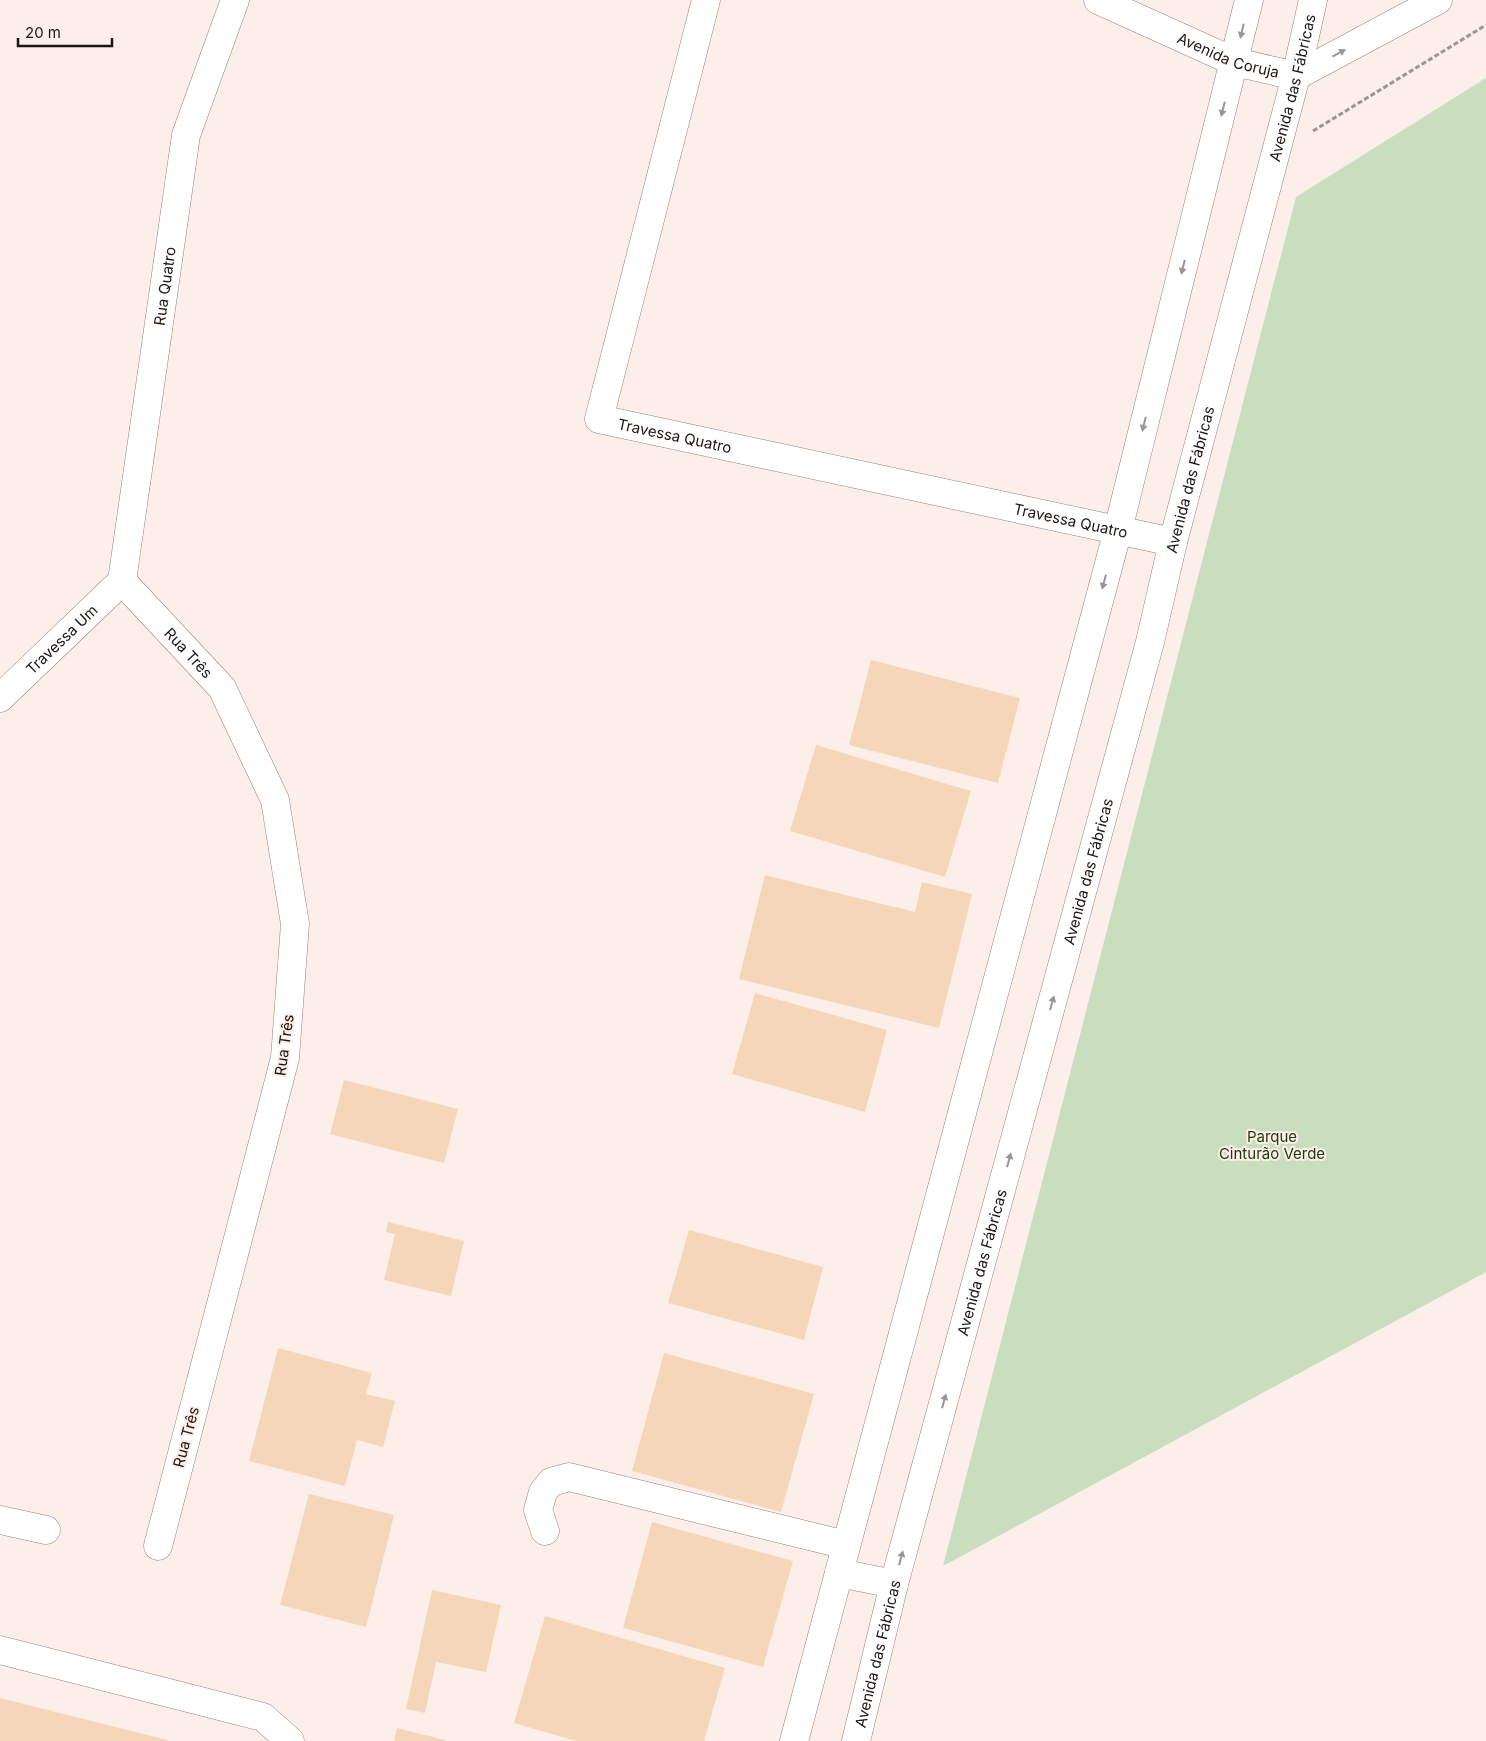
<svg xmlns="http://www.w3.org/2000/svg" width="1486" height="1741" font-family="Inter,sans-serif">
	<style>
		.green { fill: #c9debf }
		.building { fill: #f6d6b8 }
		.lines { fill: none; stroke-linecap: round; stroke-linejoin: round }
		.minor-casing { stroke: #95827a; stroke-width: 29 }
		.path { stroke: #9e9490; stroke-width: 3; stroke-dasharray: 5 2.5; stroke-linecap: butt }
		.minor { stroke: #fff; stroke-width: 28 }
		.oneway { fill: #999694 }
		.labels { text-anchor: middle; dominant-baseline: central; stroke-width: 4; stroke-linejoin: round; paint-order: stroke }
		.street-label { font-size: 15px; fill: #1c1512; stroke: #fcefea }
		.park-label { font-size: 15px; fill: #1b3907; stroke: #fcefea }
	</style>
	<rect width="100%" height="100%" fill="#fcefea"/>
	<path class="green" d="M1486 78V1272L943 1566 1296 197Z"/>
	<path class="building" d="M871 660 1020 698 998 783 849 745Z
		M816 745 971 791 945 877 790 831Z
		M765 875 915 912 922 882 972 894 939 1028 739 979Z
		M755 993 887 1030 865 1112 732 1074Z
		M344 1080 458 1109 444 1163 330 1134Z
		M388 1222 464 1241 451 1296 384 1280 395 1234 386 1232Z
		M689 1230 823 1267 804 1340 668 1303Z
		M278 1348 372 1373 366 1394 395 1401 383 1447 357 1440 345 1486 249 1461Z
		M664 1353 814 1394 781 1512 632 1471Z
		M309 1494 394 1515 366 1627 280 1605Z
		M652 1522 793 1561 763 1667 623 1628Z
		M432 1590 501 1605 486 1672 436 1662 425 1713 406 1709Z
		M545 1616 725 1668 704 1741H576L514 1723Z
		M0 1698 167 1740V1741H0Z
		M397 1728 445 1740V1741H394Z"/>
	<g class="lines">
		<g class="minor-casing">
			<g id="minor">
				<path id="s1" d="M706 0 599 419 1173 542"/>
				<path id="s2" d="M1098 0 1235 62 1296 76 1438 0"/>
				<path id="s3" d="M122 581 222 688 275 800 295 924 285 1058 158 1546"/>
				<path id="s4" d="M122 581 186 135 235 0"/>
				<path id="s5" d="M0 698 122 581"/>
				<path d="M0 1520 46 1530"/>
				<path d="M545 1531 538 1510 543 1492 551 1482 569 1477 846 1545"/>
				<path d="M839 1573 894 1584"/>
				<path d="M0 1650 263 1717 290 1741"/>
				<path d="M794 1741 1118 530 1249 0"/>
				<path id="s6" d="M856 1741 894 1584 1150 642 1173 542 1296 76 1313 0"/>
			</g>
		</g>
		<path class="path" d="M1313 131 1486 25"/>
		<use href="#minor" class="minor"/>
	</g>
	<defs><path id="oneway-solid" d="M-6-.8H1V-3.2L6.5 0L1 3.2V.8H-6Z" transform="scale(1.25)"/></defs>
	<g class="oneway">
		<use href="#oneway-solid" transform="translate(1242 31) rotate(103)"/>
		<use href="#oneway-solid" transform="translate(1339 53) rotate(-28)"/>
		<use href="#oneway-solid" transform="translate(1223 109) rotate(104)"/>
		<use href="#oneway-solid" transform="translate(1183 267) rotate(104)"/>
		<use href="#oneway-solid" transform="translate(1144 424) rotate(104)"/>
		<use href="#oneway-solid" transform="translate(1104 582) rotate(105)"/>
		<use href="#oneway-solid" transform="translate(1052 1003) rotate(-75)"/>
		<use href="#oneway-solid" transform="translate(1009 1160) rotate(-75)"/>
		<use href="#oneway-solid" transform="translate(944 1401) rotate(-75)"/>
		<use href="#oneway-solid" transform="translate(901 1558) rotate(-75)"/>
	</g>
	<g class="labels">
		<g class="street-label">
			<text stroke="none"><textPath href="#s2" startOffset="142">Avenida Coruja</textPath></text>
			<text stroke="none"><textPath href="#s6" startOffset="1710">Avenida das Fábricas</textPath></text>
			<text stroke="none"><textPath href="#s4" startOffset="298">Rua Quatro</textPath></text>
			<text stroke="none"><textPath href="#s1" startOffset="510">Travessa Quatro</textPath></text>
			<text stroke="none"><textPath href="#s6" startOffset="1305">Avenida das Fábricas</textPath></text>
			<text stroke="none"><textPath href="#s1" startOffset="915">Travessa Quatro</textPath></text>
			<text stroke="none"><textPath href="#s5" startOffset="85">Travessa Um</textPath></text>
			<text stroke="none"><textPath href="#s3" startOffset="98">Rua Três</textPath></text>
			<text stroke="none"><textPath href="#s6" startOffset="900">Avenida das Fábricas</textPath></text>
			<text transform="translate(284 1045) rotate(-82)">Rua Três</text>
			<text stroke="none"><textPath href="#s6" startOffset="495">Avenida das Fábricas</textPath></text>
			<text transform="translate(186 1437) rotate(-75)">Rua Três</text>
			<text stroke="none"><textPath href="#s6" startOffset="90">Avenida das Fábricas</textPath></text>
		</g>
		<g class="park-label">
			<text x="1272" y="1136">Parque<tspan x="1272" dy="17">Cinturão Verde</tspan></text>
		</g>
	</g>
	<path d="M18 38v8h94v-8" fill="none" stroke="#1c1512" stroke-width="2.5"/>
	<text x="25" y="38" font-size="15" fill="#1c1512" stroke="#fcefea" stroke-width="4" paint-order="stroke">20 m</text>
</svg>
